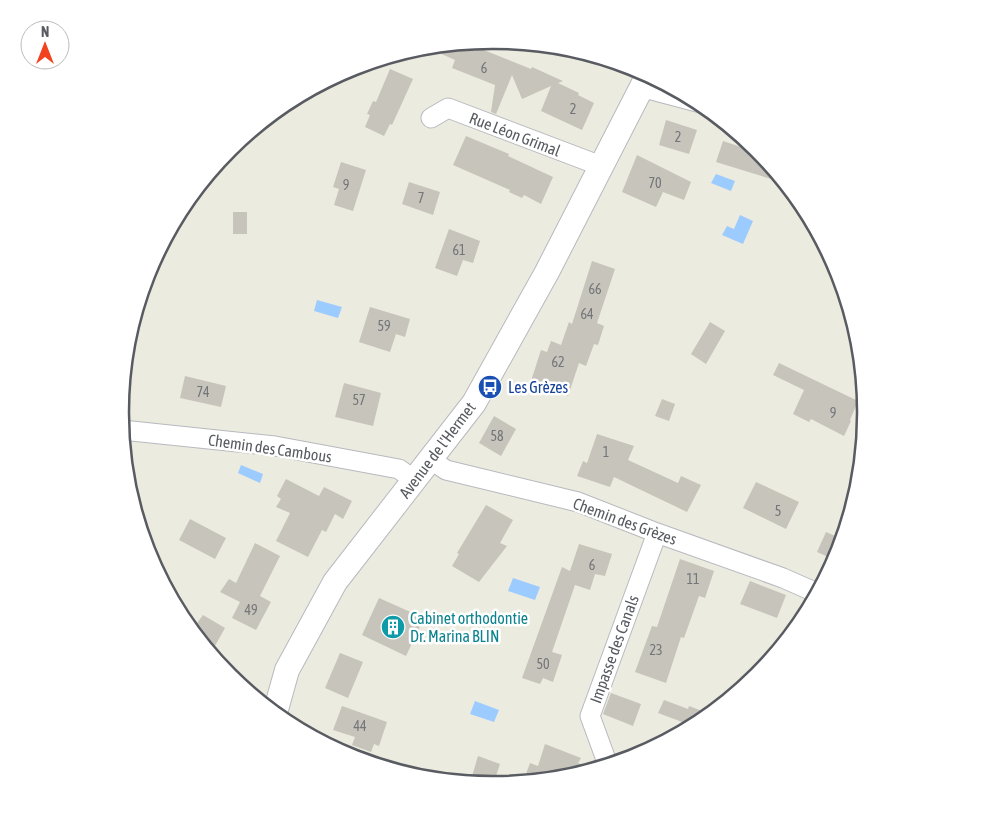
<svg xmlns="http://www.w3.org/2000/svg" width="986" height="825" font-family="'Asap Condensed',sans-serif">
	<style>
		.water { fill: #9ccbff }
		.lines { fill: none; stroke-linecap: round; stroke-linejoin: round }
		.stream { stroke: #9ccbff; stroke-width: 5.5 }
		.building { fill: #c7c4bc }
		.minor-casing { stroke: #b7b9bf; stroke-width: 21 }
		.tertiary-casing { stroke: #b7b9bf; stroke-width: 26 }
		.minor { stroke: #fff; stroke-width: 19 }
		.tertiary { stroke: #fff; stroke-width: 24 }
		.labels { text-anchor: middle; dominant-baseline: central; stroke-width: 5; stroke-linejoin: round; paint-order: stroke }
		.number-label { font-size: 14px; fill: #747578 }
		.street-label { font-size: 16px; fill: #585b61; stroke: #fff }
		.transit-label { font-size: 16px; fill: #164399; stroke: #fff; text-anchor: start }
		.culture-label { font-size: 16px; fill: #0d838f; stroke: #fff; text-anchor: start }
		.rim { fill: none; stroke: #585b61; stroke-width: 2.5 }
	</style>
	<rect width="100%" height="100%" fill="#ecebdf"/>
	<path class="water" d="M716 174 735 181 731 191 711 183Z
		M740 215 753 221 743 244 722 235 727 226 734 229Z
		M317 300 342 307 338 318 314 311Z
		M241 465 263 474 260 483 238 473Z
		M513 578 540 587 535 600 508 591Z
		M475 701 499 710 494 722 470 714Z"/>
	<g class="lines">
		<path class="stream" d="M274 112H279L287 102"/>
	</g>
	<path class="building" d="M466 43 531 69 532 67 563 81 558 83 579 93 578 95 594 103 582 130 541 111 551 86 522 99 512 75 496 114 491 112 495 85 452 68 455 60 426 47Z
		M390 69 413 79 392 125 390 124 384 136 365 127 370 115 367 114 373 101 376 102Z
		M666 120 697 130 689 154 659 145Z
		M466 136 509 154 508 156 553 177 541 204 524 195 522 198 509 192 510 190 453 165Z
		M723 141 744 148 747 141 757 149 784 183 716 162Z
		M637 155 691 182 684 200 663 192 656 207 622 192Z
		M341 162 366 170 353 211 334 205 339 189 333 187Z
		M409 182 440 192 433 215 402 204Z
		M233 212H247V234H233Z
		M449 229 480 241 473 263 463 260 457 276 435 268Z
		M592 261 615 269 597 323 604 326 598 345 594 344 586 366 579 363 568 396 530 384 541 350 547 352 551 341 561 345 569 322 572 324Z
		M370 307 410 319 405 337 396 334 390 352 359 342Z
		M710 322 725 331 706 364 691 354Z
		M779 363 858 401 850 420 851 421 844 436 811 419 809 422 793 414 804 390 773 375Z
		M185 376 226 386 221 407 180 398Z
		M344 383 381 393 373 426 335 417Z
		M662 399 675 404 669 421 655 416Z
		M494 416 516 429 501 456 479 443Z
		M597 434 634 446 628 460 678 483 681 476 701 485 687 512 614 477 610 487 577 476 583 461 587 463Z
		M286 479 319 496 324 487 352 501 343 519 335 514 326 532 322 530 308 557 276 541 290 513 276 507 281 499 277 496Z
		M756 482 799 502 786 529 743 508Z
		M486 505 513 520 500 543 507 546 479 582 452 566 459 554 457 553Z
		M190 519 226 538 215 559 179 540Z
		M826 532 842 539 835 560 817 552Z
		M255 543 280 556 260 596 271 602 256 630 232 618 240 602 220 592 229 579 236 583Z
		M579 544 612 554 605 576 595 574 590 590 575 585 552 652 562 655 553 682 543 678 540 684 522 678 562 567 570 571Z
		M680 559 714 571 705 598 699 596 684 638 681 637 666 683 635 672 652 626 657 627Z
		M750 581 786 595 777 618 740 604Z
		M379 598 424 618 406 656 362 635Z
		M203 615 225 628 211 653 192 630Z
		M340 653 363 662 348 698 325 688Z
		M611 693 641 704 633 726 603 714Z
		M664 700 688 709 689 706 710 714 700 722 693 726 658 713Z
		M342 706 387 722 379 746 374 744 371 752 352 745 355 737 333 730Z
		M545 744 581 758 578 763 595 769 565 778 523 782 530 763 538 766Z
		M478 756 500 764 493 785 470 783Z"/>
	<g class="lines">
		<g class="minor-casing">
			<path id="minor" d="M642 86 652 90 701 103
				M431 118 448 108 601 166
				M122 430 275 446 399 469 414 480
				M430 459 446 470 578 502 657 533 783 578 817 593
				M608 765 590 716 657 533"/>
		</g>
		<g class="tertiary-casing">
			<path id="tertiary" d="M275 713 287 670 335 582 474 403 547 272 648 75"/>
		</g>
		<use href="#minor" class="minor"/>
		<use href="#tertiary" class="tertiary"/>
	</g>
	<defs>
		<g id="bus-disc" transform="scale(1.25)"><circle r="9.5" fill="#1a4fb4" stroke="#fff"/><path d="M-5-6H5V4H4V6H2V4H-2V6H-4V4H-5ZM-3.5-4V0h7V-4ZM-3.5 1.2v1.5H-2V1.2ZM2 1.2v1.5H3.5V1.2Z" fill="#fff"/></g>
		<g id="building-disc" transform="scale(1.25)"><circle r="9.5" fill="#0f9aa8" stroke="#fff"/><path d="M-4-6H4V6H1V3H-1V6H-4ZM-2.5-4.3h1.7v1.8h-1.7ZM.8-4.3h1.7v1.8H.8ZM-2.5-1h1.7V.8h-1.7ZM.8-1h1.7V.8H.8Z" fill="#fff"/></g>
	</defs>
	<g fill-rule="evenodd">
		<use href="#bus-disc" x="490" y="387"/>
		<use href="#building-disc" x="393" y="627"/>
	</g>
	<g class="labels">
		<g class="number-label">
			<text x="484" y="68">6</text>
			<text x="573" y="109">2</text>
			<text x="678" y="137">2</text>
			<text x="655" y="183">70</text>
			<text x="346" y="185">9</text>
			<text x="421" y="198">7</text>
			<text x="459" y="250">61</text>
			<text x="595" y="289">66</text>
			<text x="587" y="314">64</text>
			<text x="384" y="326">59</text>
			<text x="558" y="362">62</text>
			<text x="203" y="392">74</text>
			<text x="359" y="400">57</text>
			<text x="833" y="413">9</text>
			<text x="497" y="436">58</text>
			<text x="606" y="452">1</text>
			<text x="778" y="511">5</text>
			<text x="592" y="565">6</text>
			<text x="693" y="579">11</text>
			<text x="251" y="610">49</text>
			<text x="656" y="650">23</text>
			<text x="543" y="664">50</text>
			<text x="360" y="726">44</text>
		</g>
		<g class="street-label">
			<text transform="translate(515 134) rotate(21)">Rue Léon Grimal</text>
			<text transform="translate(270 448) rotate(8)">Chemin des Cambous</text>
			<text transform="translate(437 450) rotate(-53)">Avenue de l'Hermet</text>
			<text transform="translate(625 521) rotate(20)">Chemin des Grèzes</text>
			<text transform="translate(614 649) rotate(-70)">Impasse des Canals</text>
		</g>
		<g class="transit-label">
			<text x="508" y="387">Les Grèzes</text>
		</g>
		<g class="culture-label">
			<text x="410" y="618">Cabinet orthodontie<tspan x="410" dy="18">Dr. Marina BLIN</tspan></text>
		</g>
	</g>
	<path d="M0 0H986V825H0ZM492 49H494A363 363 0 0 1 857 412V413A363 363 0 0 1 494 776H492A363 363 0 0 1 129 413V412A363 363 0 0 1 492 49Z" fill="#fff" fill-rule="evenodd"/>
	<path class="rim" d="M492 49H494A363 363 0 0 1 857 412V413A363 363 0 0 1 494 776H492A363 363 0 0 1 129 413V412A363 363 0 0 1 492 49Z"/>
	<g transform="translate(45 45)"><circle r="24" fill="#ffffff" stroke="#bcbdc0"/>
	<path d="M0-4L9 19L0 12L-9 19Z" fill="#f2421f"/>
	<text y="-8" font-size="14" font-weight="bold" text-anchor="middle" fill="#585b61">N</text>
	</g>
</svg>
